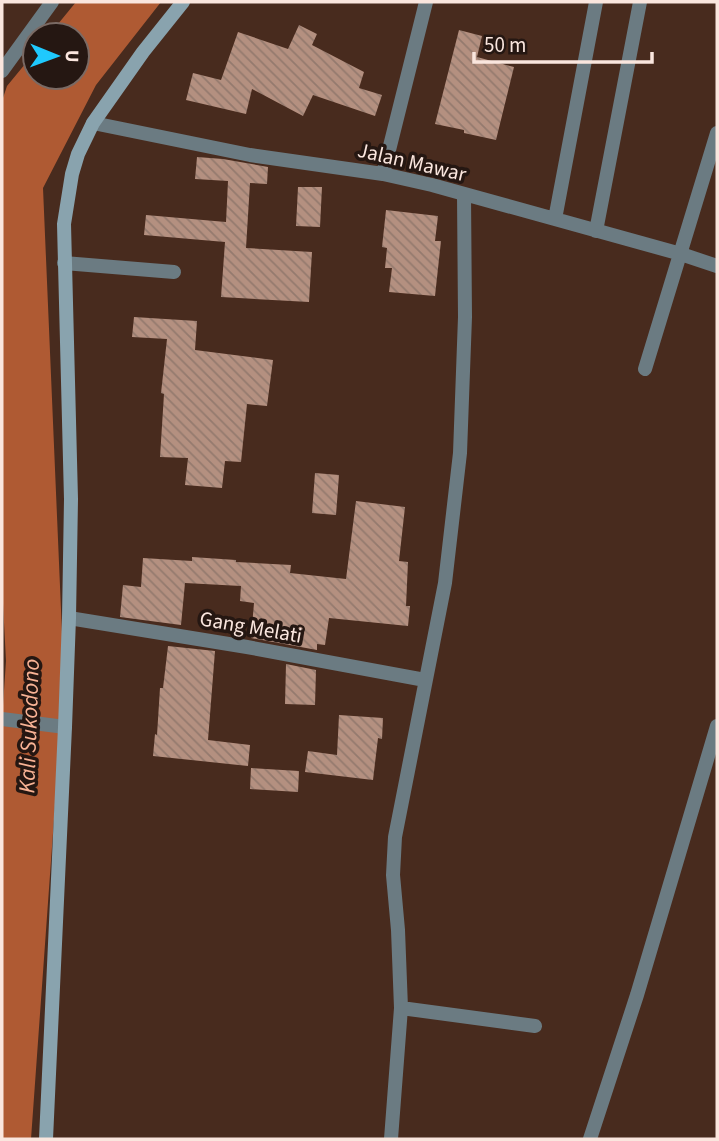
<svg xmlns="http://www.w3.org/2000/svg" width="719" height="1141" font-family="'Source Sans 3',sans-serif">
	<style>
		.water { fill: #af5a33 }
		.building { fill: url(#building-back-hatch) }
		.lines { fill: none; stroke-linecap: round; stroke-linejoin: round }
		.service { stroke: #6b7b82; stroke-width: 14 }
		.minor { stroke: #6b7b82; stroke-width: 14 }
		.secondary { stroke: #89a3ae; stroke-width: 14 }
		.labels { text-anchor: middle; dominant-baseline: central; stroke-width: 7; stroke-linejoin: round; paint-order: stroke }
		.street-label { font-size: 21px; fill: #fae6de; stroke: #251712 }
		.water-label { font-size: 23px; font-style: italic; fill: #f9b395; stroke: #251712 }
	</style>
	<defs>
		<pattern id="building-back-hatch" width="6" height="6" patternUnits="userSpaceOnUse" patternTransform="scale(1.75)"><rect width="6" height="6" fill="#b49080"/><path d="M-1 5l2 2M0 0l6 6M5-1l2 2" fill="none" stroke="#947a6e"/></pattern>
	</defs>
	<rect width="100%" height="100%" fill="#482b1e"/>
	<path class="water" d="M76 2H161L96 85 43 188 64 680 31 1139H2V720L6 661 2 584V101L7 86 35 52V77H77V35H49Z"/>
	<path class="building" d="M299 25 317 34 312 45 364 72 359 88 382 95 375 116 313 95 303 116 252 89 246 114 186 100 193 73 221 80 238 32 288 49Z
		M459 30 482 36 477 57 514 67 496 140 464 133V130L435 124Z
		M197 157 223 159 268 167 267 184 250 183 246 248 312 252 309 302 221 297 225 242 144 235 146 215 226 222 228 181 195 179Z
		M298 187H322L320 227 296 226Z
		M386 210 438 216 435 241H441L435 296 389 292 392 268H385L387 248 382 247Z
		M134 317 197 321 195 350 273 360 267 406 247 404 241 462 225 461 222 488 185 485 188 458 160 457 164 394 161 393 167 339 132 337Z
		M315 473 339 475 336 515 312 513Z
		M356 501 405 507 399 561 408 562 406 606H410L408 626 329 618 325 645 317 644V650L251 638 254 603 240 601 241 586 185 583 181 625 120 617 123 585 141 587 143 558 192 561V557L236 560V562L291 565 290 573 346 579Z
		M168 646 215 651 208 740 250 745 248 766 153 756 155 734 157 735 160 688H163Z
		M286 664 316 670 315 705 285 704Z
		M339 715 383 718 382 739 378 738 373 780 305 772 308 751 337 755Z
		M251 768 299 771 298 792 250 789Z"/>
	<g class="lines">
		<path class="service" d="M64 263 174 272"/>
		<path class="minor" d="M2 71 52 2
			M93 123 250 155 383 174 432 185 681 254 717 266
			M383 174 426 2
			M555 219 596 2
			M596 231 640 2
			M645 369 717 133
			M69 618 247 647 425 680
			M2 719 65 727
			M401 1008 535 1026
			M391 1139 401 1008 398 930 393 875 395 837 445 583 460 453 465 317 464 195
			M590 1139 637 995 717 726"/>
		<path class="secondary" d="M46 1139 65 727 69 618 71 499 64 224 72 174 78 154 93 123 143 52 183 2"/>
	</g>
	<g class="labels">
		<g class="street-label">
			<text transform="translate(412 162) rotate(13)">Jalan Mawar</text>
			<text transform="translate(251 627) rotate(10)">Gang Melati</text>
		</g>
		<g class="water-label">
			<text transform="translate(29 726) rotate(-88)">Kali Sukodono</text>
		</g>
	</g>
	<rect width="719" height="1141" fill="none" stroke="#fae6de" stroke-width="7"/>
	<g transform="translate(56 56) rotate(91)"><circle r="33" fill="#251712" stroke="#7a6a64" stroke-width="2"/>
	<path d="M0-5L12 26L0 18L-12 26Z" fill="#1fc9fd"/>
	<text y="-10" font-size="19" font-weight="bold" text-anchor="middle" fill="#fae6de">U</text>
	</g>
	<path d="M474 52v10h178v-10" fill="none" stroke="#fae6de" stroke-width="3.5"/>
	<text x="484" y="52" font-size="21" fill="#fae6de" stroke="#251712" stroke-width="5" paint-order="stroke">50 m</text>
</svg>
